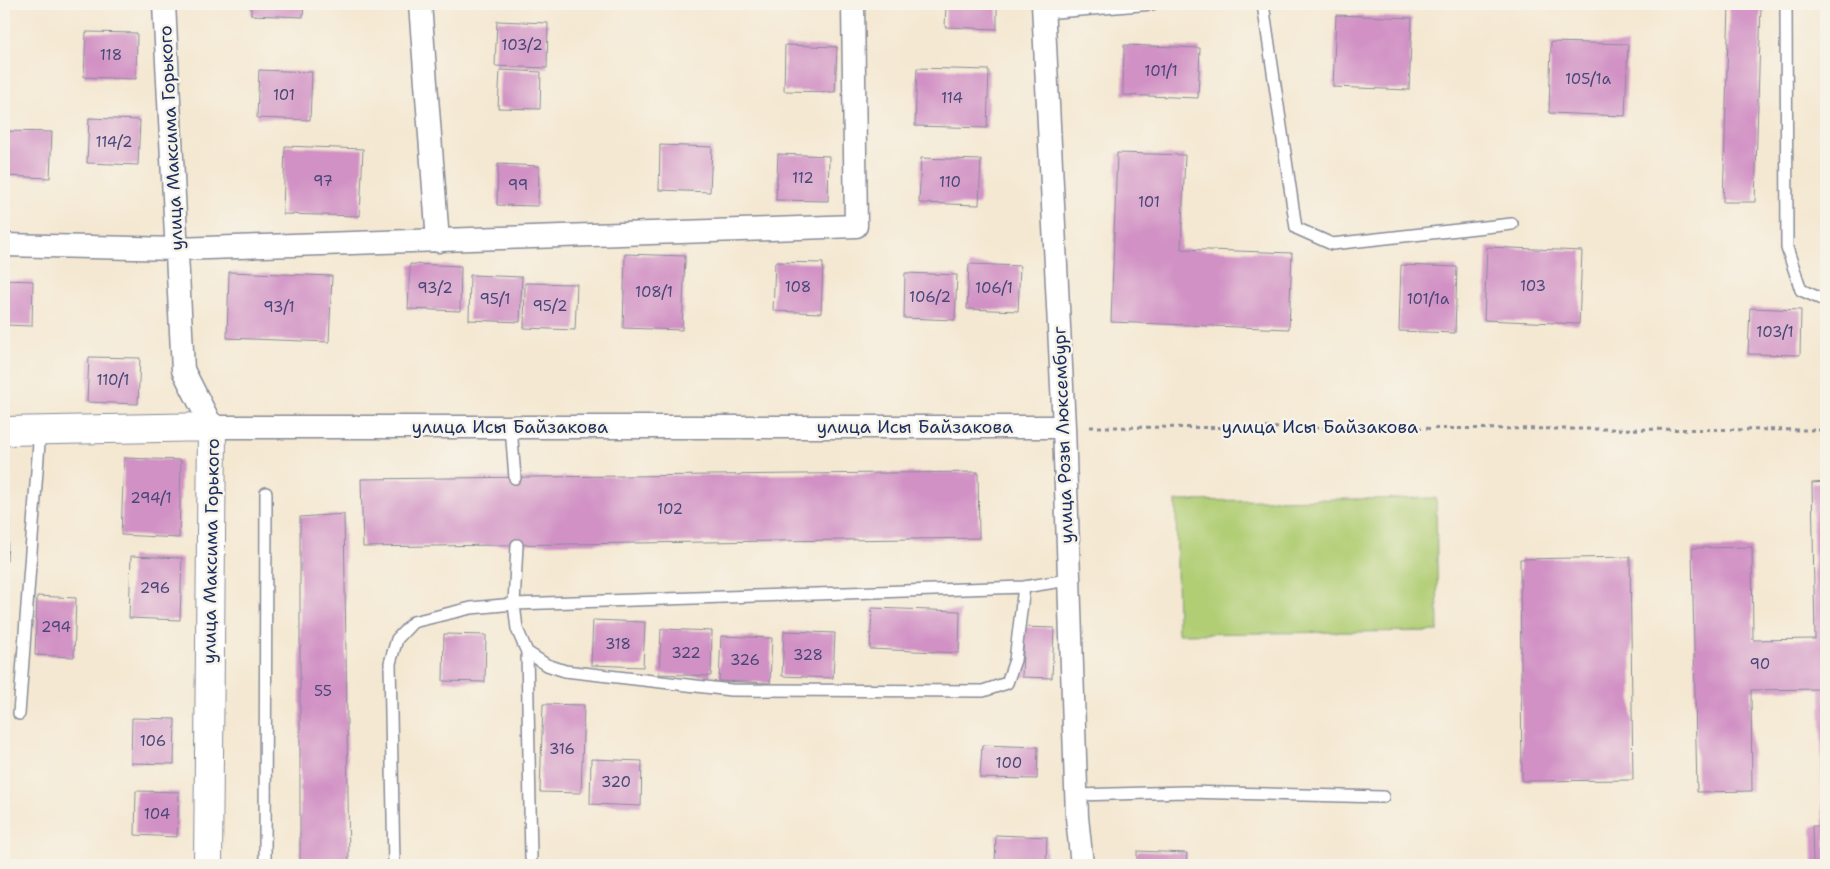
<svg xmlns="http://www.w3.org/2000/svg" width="1830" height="869" font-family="'Shantell Sans',sans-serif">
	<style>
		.green { fill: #b1ce74; stroke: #667e69 }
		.building { fill: #d191c5 }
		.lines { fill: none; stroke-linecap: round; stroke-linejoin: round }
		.service-casing { stroke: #888c98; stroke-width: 14 }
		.minor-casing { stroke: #888c98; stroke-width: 25 }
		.tertiary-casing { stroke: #888c98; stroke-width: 30 }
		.path { stroke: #888c98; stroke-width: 3; stroke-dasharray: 4 4; stroke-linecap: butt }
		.service { stroke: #fff; stroke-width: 11 }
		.minor { stroke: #fff; stroke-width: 22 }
		.tertiary { stroke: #fff; stroke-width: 28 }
		.labels { text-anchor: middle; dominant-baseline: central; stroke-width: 5; stroke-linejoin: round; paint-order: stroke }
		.number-label { font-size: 15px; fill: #484878 }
		.street-label { font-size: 18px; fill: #1b2f5e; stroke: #f7f3e8 }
	</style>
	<rect width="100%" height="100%" fill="#f7f3e8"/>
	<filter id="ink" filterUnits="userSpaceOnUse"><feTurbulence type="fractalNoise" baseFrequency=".02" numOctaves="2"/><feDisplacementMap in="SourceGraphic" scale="10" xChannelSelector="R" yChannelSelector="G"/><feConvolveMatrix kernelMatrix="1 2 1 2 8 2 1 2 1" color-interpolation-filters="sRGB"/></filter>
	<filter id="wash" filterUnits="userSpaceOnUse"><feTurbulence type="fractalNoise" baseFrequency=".0096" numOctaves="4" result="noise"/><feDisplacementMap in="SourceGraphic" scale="20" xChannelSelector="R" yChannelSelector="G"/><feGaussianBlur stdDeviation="1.12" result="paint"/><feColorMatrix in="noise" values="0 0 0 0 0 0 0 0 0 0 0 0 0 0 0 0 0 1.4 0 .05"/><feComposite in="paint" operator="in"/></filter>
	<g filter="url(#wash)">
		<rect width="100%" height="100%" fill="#f4e8d2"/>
		<path class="green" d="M1436 498 1438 631 1178 634 1176 501Z"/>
		<g id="blocks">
			<path class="building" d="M251 4H304L303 17 251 15Z
				M946 4H997V29L945 27Z
				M1729 4H1761L1755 202H1723Z
				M1336 15 1412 18 1409 90 1333 87Z
				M497 21 548 23 547 68 495 66Z
				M86 32 137 33 136 79 84 77Z
				M1551 42 1628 44 1625 116 1549 113Z
				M785 45 837 47 835 92 784 91Z
				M1124 45 1200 48 1198 98 1123 95Z
				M917 68 989 70 987 128 915 126Z
				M259 70 312 72 310 120 257 118Z
				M500 70 541 72 540 109 498 108Z
				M89 118 140 120 138 165 87 163Z
				M4 131 52 132 50 178 4 176Z
				M660 145 712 147 710 192 659 190Z
				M285 146 363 149 360 216 283 214Z
				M1117 153 1185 155 1181 249 1292 253 1289 329 1111 322Z
				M778 154 829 156 828 201 776 200Z
				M921 158 981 160 979 205 919 203Z
				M498 164 539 166 538 206 497 205Z
				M1487 247 1582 251 1579 324 1484 320Z
				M625 254 685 256 682 330 623 328Z
				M775 262 823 263 821 313 773 311Z
				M410 264 461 266 460 311 408 309Z
				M969 264 1020 266 1018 311 967 309Z
				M1401 265 1457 267 1455 333 1399 331Z
				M229 272 332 276 329 342 227 338Z
				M905 273 957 275 955 320 904 318Z
				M470 275 522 277 520 322 469 320Z
				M4 280 33 281 32 326 4 325Z
				M525 283 577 284 575 330 524 328Z
				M1750 308 1801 310 1800 355 1748 354Z
				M89 357 140 358 138 404 87 402Z
				M124 458 181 460 179 538 121 535Z
				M978 472 979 538 363 547 361 479Z
				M1826 482V865H1813L1812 826H1823L1820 689 1751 690 1752 791 1697 792 1692 548 1752 547 1753 640 1815 639 1812 483Z
				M344 514 349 865H300V517Z
				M4 517H9L7 561H4Z
				M131 556 182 558 180 620 129 618Z
				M1630 557 1633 780 1522 781 1520 559Z
				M37 596 76 598 74 657 35 655Z
				M872 608 960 611 959 653 870 649Z
				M4 613 7 614 5 658H4Z
				M593 620 645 622 643 667 591 665Z
				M1024 627 1054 628 1052 678 1022 677Z
				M661 629 712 631 711 676 659 674Z
				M784 631 835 633 833 678 782 676Z
				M444 634 486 635 485 682 443 681Z
				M721 636 772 638 770 683 719 681Z
				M543 704 584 705 581 793 540 792Z
				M132 718 175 719 174 764 131 763Z
				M982 745 1038 747 1037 779 980 778Z
				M591 759 642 761 641 806 590 804Z
				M136 791 179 792 177 837 135 835Z
				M996 835 1047 837 1046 865H995Z
				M1137 851 1187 853 1186 865H1137Z"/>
		</g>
	</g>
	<g filter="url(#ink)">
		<use href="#blocks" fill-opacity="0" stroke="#888c98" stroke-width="1"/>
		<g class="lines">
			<g class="service-casing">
				<path id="service" d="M1263 4 1296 228 1332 244 1512 224
					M1786 4 1787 248 1801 290 1826 301
					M1044 13 1152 4
					M511 427 515 478
					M517 545 514 604 517 629 527 652 547 665 565 671 731 690 983 691 1007 683 1015 660 1024 587
					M527 652 531 858
					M19 714 40 430
					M1077 795 1185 792 1383 797
					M265 865 266 493
					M394 865 390 663 397 639 413 622 471 608 514 604 1024 587 1068 580"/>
			</g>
			<g class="minor-casing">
				<path id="minor" d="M164 4 183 370 212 427H1064
					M420 4 438 241
					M1043 4 1064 427 1077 817 1082 865
					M4 245 177 249 856 226 853 4"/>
			</g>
			<g class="tertiary-casing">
				<path id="tertiary" d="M4 431 212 427 208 865"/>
			</g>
			<path class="path" d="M1090 427 1826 430"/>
			<use href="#service" class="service"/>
			<use href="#minor" class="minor"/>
			<use href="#tertiary" class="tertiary"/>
		</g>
	</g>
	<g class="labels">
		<g class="number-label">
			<text x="522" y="45">103/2</text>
			<text x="111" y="55">118</text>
			<text x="1161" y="71">101/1</text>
			<text x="1588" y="79">105/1а</text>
			<text x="284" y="95">101</text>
			<text x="952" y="98">114</text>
			<text x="114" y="142">114/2</text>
			<text x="803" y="178">112</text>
			<text x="323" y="181">97</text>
			<text x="950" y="182">110</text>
			<text x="518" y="185">99</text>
			<text x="1149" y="202">101</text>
			<text x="1533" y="286">103</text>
			<text x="798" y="287">108</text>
			<text x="435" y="288">93/2</text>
			<text x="994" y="288">106/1</text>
			<text x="654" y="292">108/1</text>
			<text x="930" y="297">106/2</text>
			<text x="495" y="299">95/1</text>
			<text x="1428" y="299">101/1а</text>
			<text x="550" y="306">95/2</text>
			<text x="279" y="307">93/1</text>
			<text x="1775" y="332">103/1</text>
			<text x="113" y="380">110/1</text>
			<text x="151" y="498">294/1</text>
			<text x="670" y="509">102</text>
			<text x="155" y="588">296</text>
			<text x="56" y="627">294</text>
			<text x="618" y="644">318</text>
			<text x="686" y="653">322</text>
			<text x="808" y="655">328</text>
			<text x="745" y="660">326</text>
			<text x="1760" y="664">90</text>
			<text x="323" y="691">55</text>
			<text x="153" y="741">106</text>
			<text x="562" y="749">316</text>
			<text x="1009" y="763">100</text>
			<text x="616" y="782">320</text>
			<text x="157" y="814">104</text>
		</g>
		<g class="street-label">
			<text transform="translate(171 138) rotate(-93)">улица Максима Горького</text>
			<text x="510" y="427">улица Исы Байзакова</text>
			<text x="915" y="427">улица Исы Байзакова</text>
			<text x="1320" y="427">улица Исы Байзакова</text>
			<text transform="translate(1063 435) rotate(-92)">улица Розы Люксембург</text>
			<text transform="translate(211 551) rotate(-89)">улица Максима Горького</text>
		</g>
	</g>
	<rect width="1830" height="869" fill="none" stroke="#f7f3e8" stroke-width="20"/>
</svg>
